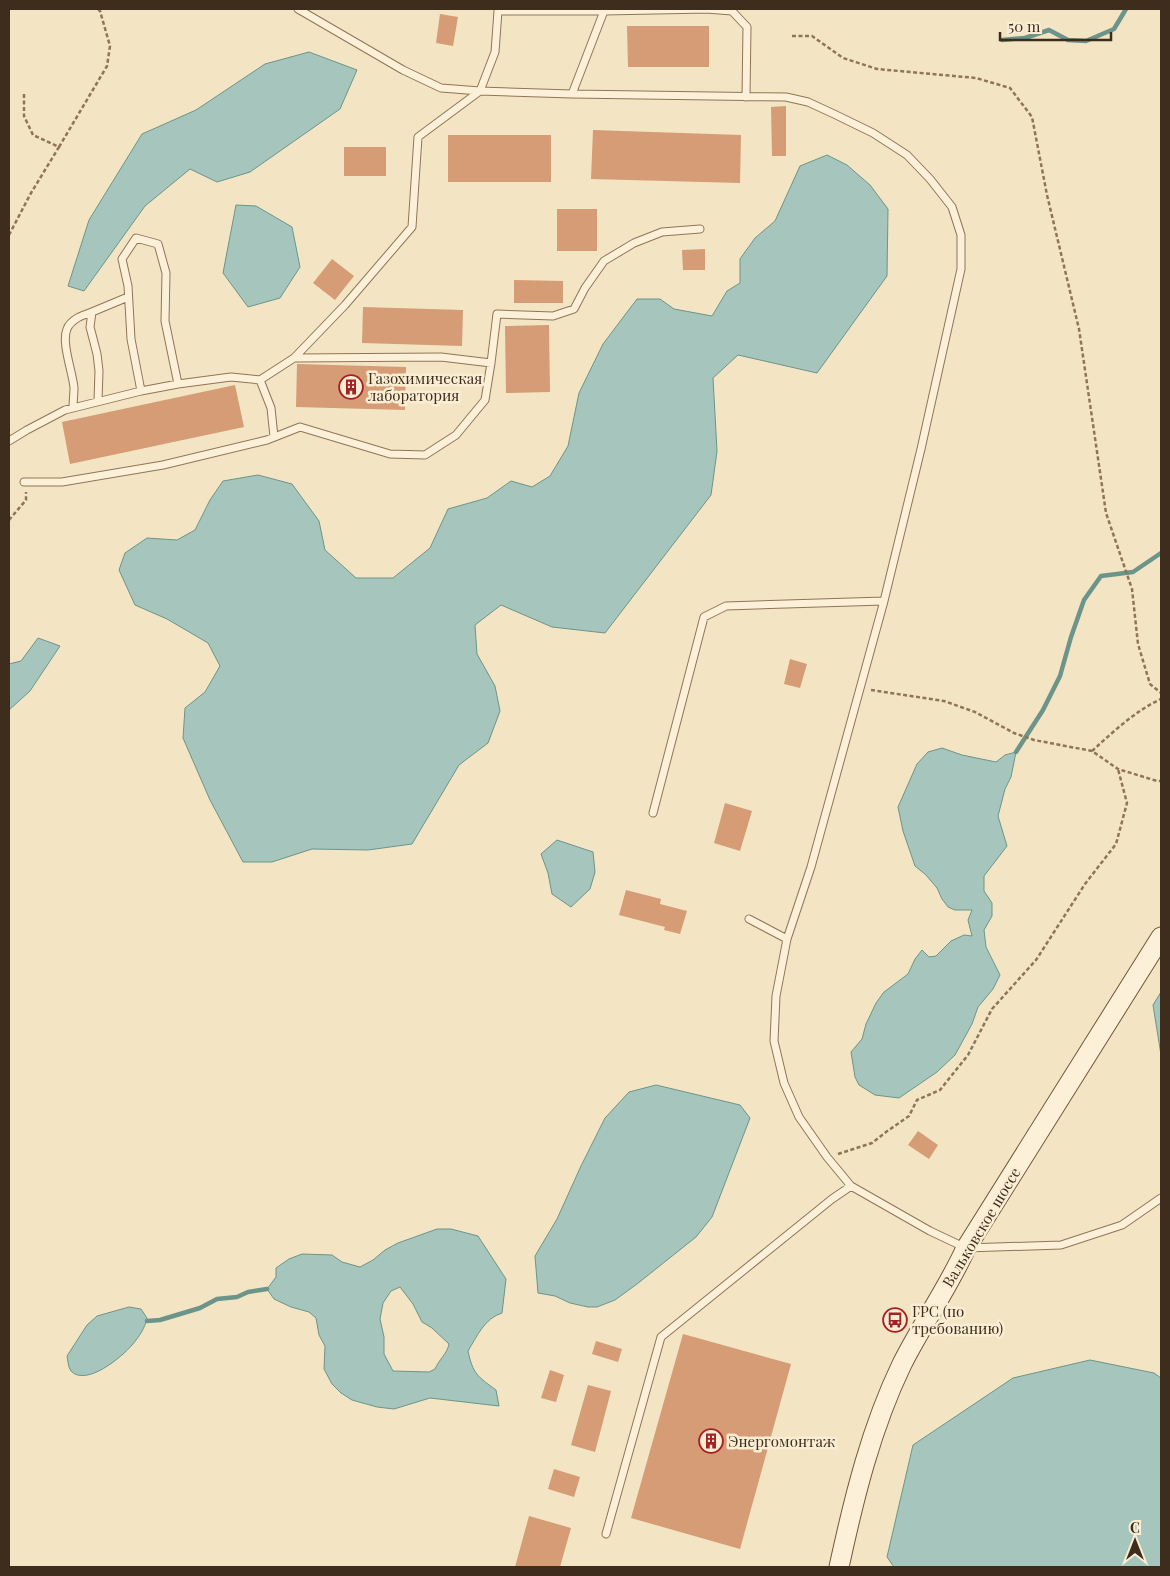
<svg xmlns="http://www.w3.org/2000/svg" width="1170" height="1576" font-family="'Playfair Display',serif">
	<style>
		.water { fill: #a6c5bc; stroke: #6b958a; fill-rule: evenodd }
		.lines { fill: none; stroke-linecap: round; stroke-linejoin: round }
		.stream { stroke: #6b958a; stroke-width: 4.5 }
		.building { fill: #d59c75 }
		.lane-casing { stroke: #8f7558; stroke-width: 9 }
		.secondary-casing { stroke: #71563b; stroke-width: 21 }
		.path { stroke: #8f7558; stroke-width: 2.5; stroke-dasharray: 4 2.5; stroke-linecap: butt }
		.lane { stroke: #fcf1d8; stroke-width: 7 }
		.secondary { stroke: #fcf1d8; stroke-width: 19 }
		.labels { text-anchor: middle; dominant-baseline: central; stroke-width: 5; stroke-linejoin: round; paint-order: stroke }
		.poi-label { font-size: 15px; fill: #3e2d1d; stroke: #f9eed4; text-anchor: start }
		.street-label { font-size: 15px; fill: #3e2d1d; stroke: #f9eed4 }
	</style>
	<rect width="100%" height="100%" fill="#f3e4c3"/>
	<path class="water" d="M309 52 357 70 340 109 250 172 217 182 190 169 145 206 84 291 68 286 89 220 142 134 196 110 265 64Z
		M827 155 847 165 870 185 888 209 887 276 817 373 738 355 713 378 717 451 711 495 605 633 552 627 501 605 475 625 477 654 495 686 500 711 488 743 459 765 412 844 368 850 312 849 272 862H243L210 800 183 738 185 708 205 692 220 666 208 643 167 619 135 605 119 570 125 553 147 538 177 540 195 530 210 500 223 481 258 475 292 484 319 521 325 550 356 578H393L430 548 448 509 487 498 511 481 532 487 550 476 568 446 579 393 603 344 637 299H660L674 309 712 316 727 291 740 283V259L755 238 775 221 800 166Z
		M236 205 256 206 292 227 300 267 280 298 248 307 223 273Z
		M38 638 60 646 30 691 9 710V664L21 661Z
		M942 748 962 755 996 762 1005 755 1016 752 1011 777 1005 789 998 816 1007 846 984 876V891L992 903V916L984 930 986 947 1000 975 993 989 978 1007 972 1024 955 1055 937 1072 899 1098 875 1095 859 1085 855 1077 851 1052 862 1039 866 1024 876 1003 884 992 908 974 915 959 922 950 929 957 936 956 951 941 964 935 972 936 968 920 972 910H955L948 907 942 899 937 888 926 875 915 866 903 831 898 807 917 764 928 752Z
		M557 840 593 852 595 872 590 889 571 907 552 894 548 873 541 854Z
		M1161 992V1055L1153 1005Z
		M656 1085 740 1105 750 1118 712 1217 696 1237 637 1284 615 1300 597 1307H588L570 1303 555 1296 538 1293 535 1256 557 1219 581 1166 605 1118 629 1092Z
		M437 1229H451L478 1236 506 1279 502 1313C485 1318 477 1336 468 1351 473 1374 477 1376 496 1390L499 1406 430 1398 394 1409 377 1407 352 1400 341 1393 332 1384 324 1369 325 1346 319 1335 316 1318 309 1312 291 1307 274 1299 267 1289 276 1277V1268L289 1259 302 1254 332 1255 342 1262 360 1267 373 1260 385 1250 398 1243ZM400 1287 413 1304 422 1322 432 1328 449 1344C447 1354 440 1358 435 1369L429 1372 393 1371 384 1354V1337L380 1319 383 1303 391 1291Z
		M129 1307 141 1309 147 1318C145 1328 139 1337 132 1345 122 1357 86 1387 71 1371 68 1367 68 1361 67 1356L87 1325 97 1316Z
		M1090 1360 1154 1373 1161 1378V1567H894L887 1557 913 1445 1013 1378Z"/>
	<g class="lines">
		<path class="stream" d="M1002 40 1025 38 1049 30 1068 40 1086 41 1114 29 1126 9
			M1016 752 1043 710 1060 676 1071 637 1084 600 1101 576 1133 572 1161 553
			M147 1321 160 1320 200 1308 217 1299 237 1297 248 1292 267 1289"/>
	</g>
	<path class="building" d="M440 14 458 17 453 46 436 43Z
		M627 26H709V67H628Z
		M786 106V156H772L771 107Z
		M593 130 741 135 740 183 591 179Z
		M448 135H551V182H448Z
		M344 147H386V176H344Z
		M557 209H597V251H557Z
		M705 249V270H683L682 250Z
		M332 259 354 276 335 300 313 283Z
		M514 280 563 281V303H514Z
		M363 307 463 310 462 346 362 343Z
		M549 325 550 392 506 393 505 326Z
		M297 364 406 367 405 410 296 407Z
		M235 385 244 427 70 464 62 422Z
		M790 659 807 664 800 688 784 684Z
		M725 803 752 811 740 851 714 843Z
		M626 890 661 899 660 904 687 911 680 934 664 930 665 927 619 915Z
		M918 1131 938 1145 929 1159 908 1145Z
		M683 1334 791 1364 740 1549 631 1518Z
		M596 1341 622 1349 618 1362 592 1354Z
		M550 1370 564 1375 556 1402 541 1398Z
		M588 1385 611 1391 595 1452 571 1445Z
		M554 1469 580 1477 574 1497 548 1489Z
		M529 1516 571 1528 560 1567H515Z"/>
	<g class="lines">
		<g class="lane-casing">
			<path id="lane" d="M298 9 403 70 441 88 480 91 495 52 498 11H604
				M706 9 732 11 747 27 746 97
				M572 94 604 11 707 9
				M136 238 158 244 166 273 165 321 178 384 141 391 131 339 128 286 122 259Z
				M491 363 497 314 553 316 574 309 585 288 604 261 634 243 662 232 700 229
				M260 380 294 358 345 305 412 227 418 137 480 91 572 94 786 97 808 102 834 114 873 133 907 155 930 179 952 207 961 235V269L921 449 884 601 811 867 787 939 776 996 774 1041 784 1083 799 1117 827 1157 851 1186 930 1231 966 1248 1061 1245 1122 1225 1161 1198
				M178 384 231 377 260 380 271 408 274 437
				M98 401 99 371 97 354 90 327 92 312 128 297
				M73 408C73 401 74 394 74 388 73 373 61 343 67 329 71 319 83 315 92 312
				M9 441 27 430 65 410 141 391
				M24 482H62L163 465 267 440 300 427 390 454 425 455 456 435 485 400 491 363 441 357 294 358
				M653 813 704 617 726 606 884 601
				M749 919 787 939
				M606 1534 661 1337 832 1199 851 1186"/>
		</g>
		<g class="secondary-casing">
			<path id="secondary" d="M839 1567C854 1498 871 1428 902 1364 922 1324 948 1288 966 1248L1161 937"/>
		</g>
		<path class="path" d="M792 36H812L843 58 877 69 976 78 1010 88 1032 117 1047 195 1079 329 1106 513 1132 589 1138 644 1150 684 1161 693
			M59 147 107 66 110 46 100 11 98 9
			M9 235 31 193 59 147 33 135 24 116V92
			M9 520 26 500V492
			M871 690 944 701 975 712 1014 733 1034 740 1092 751 1118 769 1157 781H1161
			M1092 751C1113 732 1135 711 1161 699
			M838 1154 872 1143 886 1132 909 1116 917 1100 940 1090 968 1055 992 1009 1036 960 1085 884 1116 844 1127 803 1118 769"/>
		<use href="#lane" class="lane"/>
		<use href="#secondary" class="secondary"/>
	</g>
	<defs>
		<g id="building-ring" transform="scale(1.25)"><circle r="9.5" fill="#f9eed4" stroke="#a52123" stroke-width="1.5"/><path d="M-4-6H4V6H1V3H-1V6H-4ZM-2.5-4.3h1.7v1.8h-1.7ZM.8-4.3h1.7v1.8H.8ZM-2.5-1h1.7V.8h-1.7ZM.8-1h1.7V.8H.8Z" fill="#a52123"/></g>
		<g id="bus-ring" transform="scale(1.25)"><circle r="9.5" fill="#f9eed4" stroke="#a52123" stroke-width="1.5"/><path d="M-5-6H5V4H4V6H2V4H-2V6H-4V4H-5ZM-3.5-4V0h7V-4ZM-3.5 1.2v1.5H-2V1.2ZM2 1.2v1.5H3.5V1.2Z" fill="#a52123"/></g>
	</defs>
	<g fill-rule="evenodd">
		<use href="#building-ring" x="351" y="387"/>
		<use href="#bus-ring" x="895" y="1320"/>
		<use href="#building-ring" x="711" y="1441"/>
	</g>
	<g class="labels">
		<g class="poi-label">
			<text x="368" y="378">Газохимическая<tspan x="368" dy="17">лаборатория</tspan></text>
			<text x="912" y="1311">ГРС (по<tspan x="912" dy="17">требованию)</tspan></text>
			<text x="728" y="1441">Энергомонтаж</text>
		</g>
		<g class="street-label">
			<text transform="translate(981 1227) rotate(-59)">Вальковское шоссе</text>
		</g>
	</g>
	<rect width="1170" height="1576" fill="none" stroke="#3e2d1d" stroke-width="20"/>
	<g transform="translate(1135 1541)" stroke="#f9eed4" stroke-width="4" paint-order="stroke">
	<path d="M0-4L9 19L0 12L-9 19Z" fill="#3e2d1d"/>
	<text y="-8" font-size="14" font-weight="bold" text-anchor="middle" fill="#3e2d1d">С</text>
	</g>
	<path d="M1000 32v8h111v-8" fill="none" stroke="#3e2d1d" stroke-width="2.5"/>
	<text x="1008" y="32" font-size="15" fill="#3e2d1d" stroke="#f9eed4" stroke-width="4" paint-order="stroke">50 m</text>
</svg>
